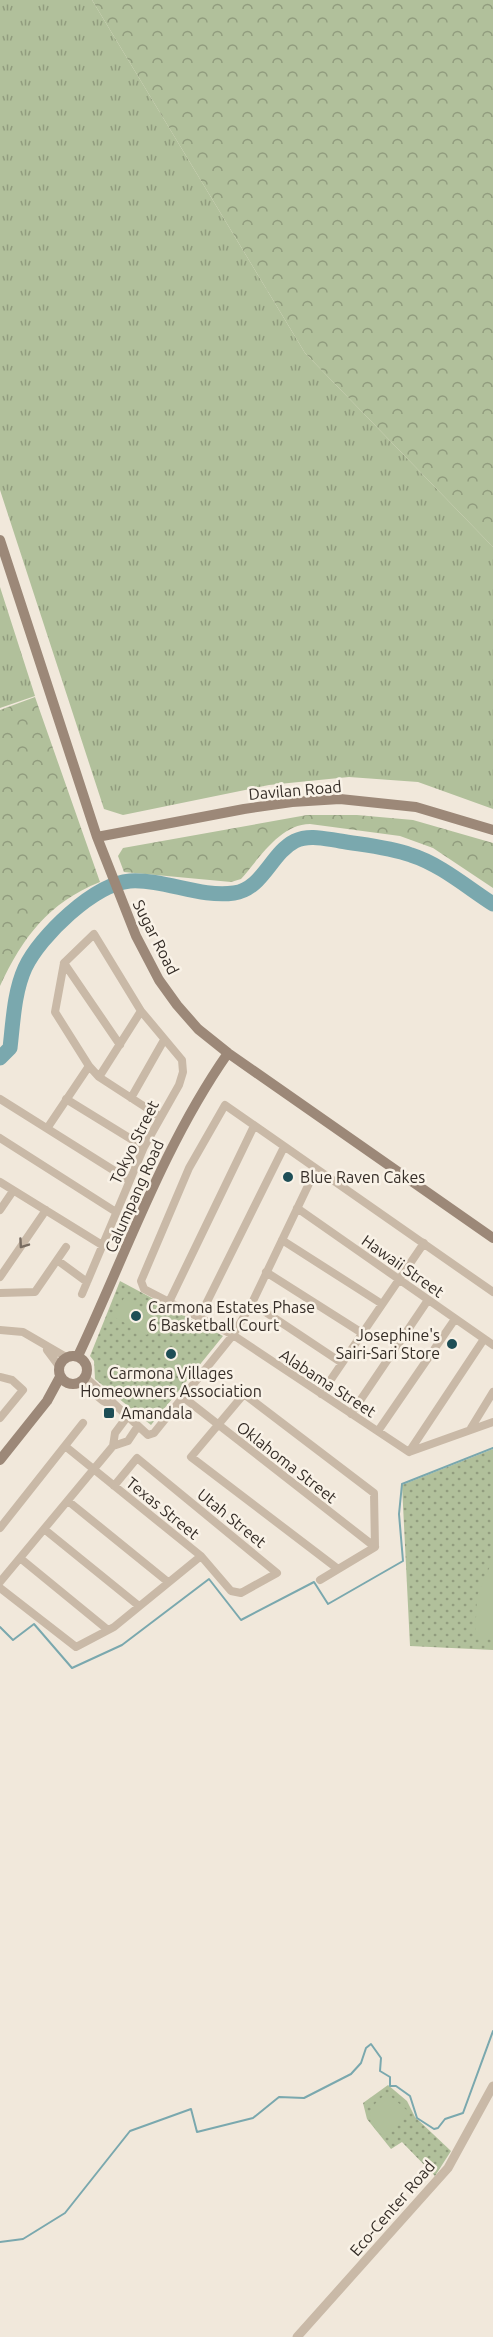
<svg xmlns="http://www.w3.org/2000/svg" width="493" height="2337" font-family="Ubuntu,sans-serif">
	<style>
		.grass { fill: url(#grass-tufts) }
		.forest { fill: url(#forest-crowns) }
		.park { fill: url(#park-dots) }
		.pitch { fill: #b1c09b }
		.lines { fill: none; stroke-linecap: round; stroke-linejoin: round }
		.stream { stroke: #7aa8ae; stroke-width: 2 }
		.river { stroke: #7aa8ae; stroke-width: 15 }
		.minor { stroke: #c9b9a7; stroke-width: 8 }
		.tertiary { stroke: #c9b9a7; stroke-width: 9 }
		.secondary { stroke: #9c8878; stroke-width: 10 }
		.oneway { stroke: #786c61 }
		.poi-dot { fill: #1e4e56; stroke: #f9f2e7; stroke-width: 2 }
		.labels { text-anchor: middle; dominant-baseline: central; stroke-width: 5; stroke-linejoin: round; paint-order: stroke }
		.street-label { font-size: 16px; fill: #352d27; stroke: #f9f2e7 }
		.poi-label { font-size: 16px; fill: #352d27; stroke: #f9f2e7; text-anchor: start }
	</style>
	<defs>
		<pattern id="grass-tufts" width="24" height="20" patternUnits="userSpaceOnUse" patternTransform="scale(1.5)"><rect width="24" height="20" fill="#b1c09b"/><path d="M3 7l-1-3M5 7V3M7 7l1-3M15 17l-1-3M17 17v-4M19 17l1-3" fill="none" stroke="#919c7e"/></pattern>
		<pattern id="forest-crowns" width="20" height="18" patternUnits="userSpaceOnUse" patternTransform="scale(1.5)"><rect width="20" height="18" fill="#b1c09b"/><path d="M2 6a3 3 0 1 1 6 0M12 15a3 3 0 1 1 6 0" fill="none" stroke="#919c7e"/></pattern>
		<pattern id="park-dots" width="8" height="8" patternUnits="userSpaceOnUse" patternTransform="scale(1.5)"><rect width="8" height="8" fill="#b1c09b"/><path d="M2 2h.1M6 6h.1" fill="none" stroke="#919c7e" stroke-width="1.8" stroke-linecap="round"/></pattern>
	</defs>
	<rect width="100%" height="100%" fill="#f1e8db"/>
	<path class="grass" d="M0 0H92L305 353 493 547V809L418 782 349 777 269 785 123 815 104 809 0 490Z
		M0 587 35 696 0 708Z"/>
	<path class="forest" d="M92 0H493V547L305 353Z
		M35 697 100 882C48 903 23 937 0 986V710Z
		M307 815H357L413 820 493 843V888L433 848 400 836 310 824C280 824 259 859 241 879L231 882 124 872 118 856 123 848Z"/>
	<path class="park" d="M120 1281 223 1336 151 1425 95 1379 94 1361 90 1356Z
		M493 1449V1650L410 1646 402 1485Z
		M388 2085 407 2101 415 2117 451 2151 435 2176 402 2142 391 2149 367 2119 363 2103Z"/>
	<path class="pitch" d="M124 1298 158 1316 147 1335 114 1317Z
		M493 1559V1639H475L477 1596Z
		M387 2093 409 2112 388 2136C379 2137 367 2122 371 2111 374 2103 381 2098 387 2093Z"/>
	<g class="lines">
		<path class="stream" d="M0 1627 13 1640 34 1624 72 1668 122 1645 209 1579 241 1620 314 1582 328 1604 403 1561 399 1514 402 1484 493 1448
			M0 2242 23 2239 65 2213 130 2131 191 2109 197 2132 253 2118 279 2097 304 2098 351 2074 361 2063 366 2048 371 2044 381 2058 380 2071 390 2077V2086H396L410 2096 417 2118 434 2129 438 2128 445 2119 463 2113 493 2031"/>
		<path class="river" d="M0 1058 10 1048C13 1023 14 992 25 968 40 936 94 884 130 881 165 879 200 898 234 893 263 889 271 853 295 841 309 834 326 839 340 841 364 845 389 847 411 855 440 864 468 888 493 904"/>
		<path class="minor" d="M64 963 120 1045
			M99 1077 141 1011
			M131 1098 164 1040
			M0 1099 129 1180
			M66 1099 144 1147
			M48 1127 89 1066
			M0 1138 116 1212
			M0 1182 102 1245
			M297 1208 493 1345
			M0 1210 13 1191
			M282 1240 382 1304
			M57 1260 87 1282
			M266 1272 362 1333
			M0 1277 46 1210
			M493 1292 225 1105 189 1168 141 1281 144 1289 233 1335 409 1452 493 1422
			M0 1293 35 1292 66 1247
			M82 1294 144 1147 179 1085 183 1072 182 1060 141 1011 94 934 64 963 55 1012 89 1066 99 1077 159 1116
			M169 1302 254 1126
			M252 1303 342 1363
			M199 1318 284 1147
			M0 1330 23 1332 66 1357
			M47 1350 59 1366
			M0 1377 12 1380 23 1390 0 1418
			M85 1377 148 1435 154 1433 233 1335 252 1303 316 1169
			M80 1382 103 1401 113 1406
			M321 1394 424 1243
			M183 1397 375 1547
			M351 1414 428 1300
			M471 1428 493 1392
			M378 1431 455 1319
			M65 1446 201 1556 231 1591 241 1593 277 1573 137 1458 114 1486
			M113 1446 128 1441 138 1426
			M409 1452 484 1339
			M68 1501 168 1582
			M0 1528 83 1423
			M44 1529 139 1606
			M20 1558 108 1630
			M320 1580 375 1547 374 1493 244 1394 191 1457 338 1569
			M0 1582 113 1446 115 1433 127 1417
			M0 1588 76 1647 114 1627 201 1556"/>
		<path class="tertiary" d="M297 2337 448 2168 493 2086"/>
		<path class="secondary" d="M0 540 97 837 136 936 159 980 177 1005 198 1029 228 1053 493 1238
			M97 837 244 809 292 802 340 799 416 807 493 830
			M59 1370a14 14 0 1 1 28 0a14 14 0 1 1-28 0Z
			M78 1356C126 1254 163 1146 228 1053
			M0 1460 47 1401 60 1377"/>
	</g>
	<defs><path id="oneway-chevron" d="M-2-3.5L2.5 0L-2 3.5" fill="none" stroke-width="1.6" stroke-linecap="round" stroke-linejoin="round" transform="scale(1.5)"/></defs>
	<use class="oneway" href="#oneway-chevron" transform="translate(23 1244) rotate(125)"/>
	<g class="poi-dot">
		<circle cx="288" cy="1177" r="6"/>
		<circle cx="136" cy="1316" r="6"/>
		<circle cx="452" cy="1344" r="6"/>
		<circle cx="171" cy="1354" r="6"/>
		<rect x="103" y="1407" width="12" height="12" rx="3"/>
	</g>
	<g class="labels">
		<g class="street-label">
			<text transform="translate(295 790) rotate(-5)">Davilan Road</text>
			<text transform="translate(156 937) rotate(63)">Sugar Road</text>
			<text transform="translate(134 1142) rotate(-64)">Tokyo Street</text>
			<text transform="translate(134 1196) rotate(-66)">Calumpang Road</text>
			<text transform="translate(403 1266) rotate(35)">Hawaii Street</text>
			<text transform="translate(328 1383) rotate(33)">Alabama Street</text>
			<text transform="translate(287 1462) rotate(38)">Oklahoma Street</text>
			<text transform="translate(163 1508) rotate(39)">Texas Street</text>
			<text transform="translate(232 1518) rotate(39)">Utah Street</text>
			<text transform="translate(392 2208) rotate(-49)">Eco-Center Road</text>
		</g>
		<g class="poi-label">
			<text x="300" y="1177">Blue Raven Cakes</text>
			<text x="148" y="1307">Carmona Estates Phase<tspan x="148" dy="18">6 Basketball Court</tspan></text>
			<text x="440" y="1335" text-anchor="end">Josephine's<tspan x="440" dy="18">Sairi-Sari Store</tspan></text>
			<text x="171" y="1373" text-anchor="middle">Carmona Villages<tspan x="171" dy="18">Homeowners Association</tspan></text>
			<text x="121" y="1413">Amandala</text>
		</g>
	</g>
</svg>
